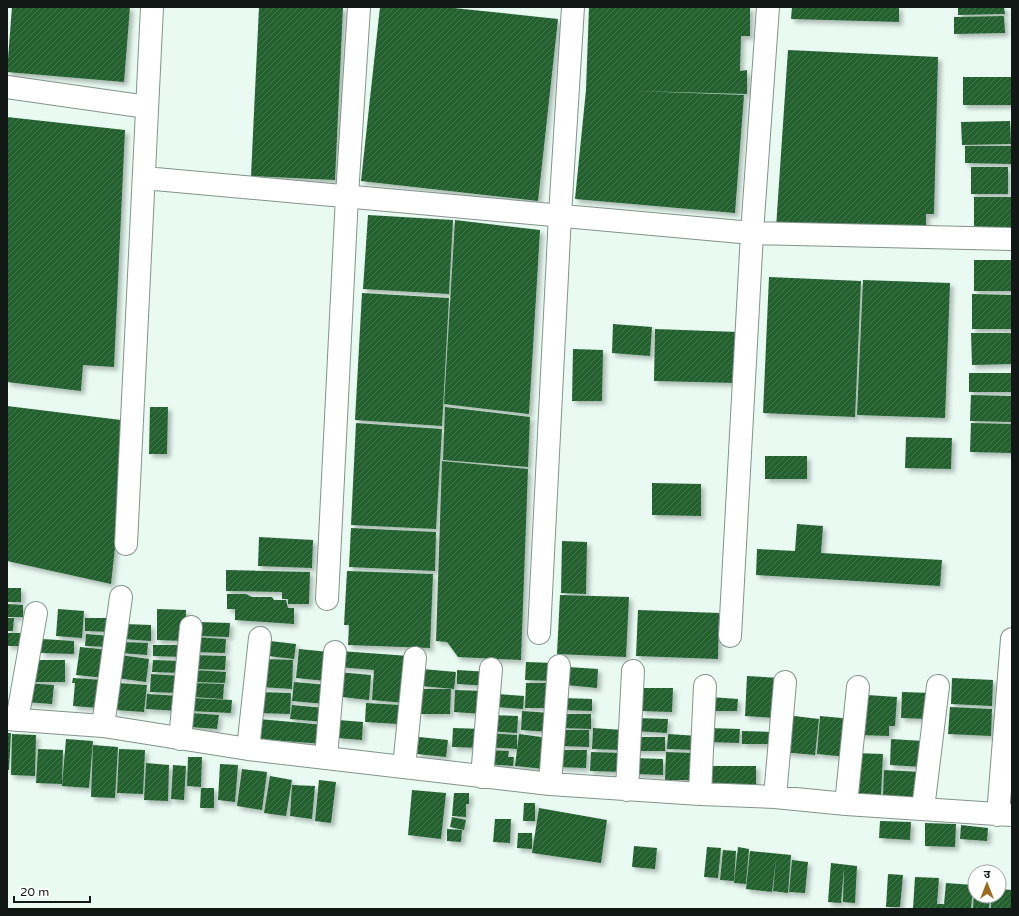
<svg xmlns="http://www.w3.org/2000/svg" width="1019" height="916" font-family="'Varela Round','Noto Sans Devanagari',sans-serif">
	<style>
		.building { fill: url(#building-hatch); filter: url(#shadow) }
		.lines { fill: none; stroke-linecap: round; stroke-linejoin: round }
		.street-casing { stroke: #83938c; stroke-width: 24 }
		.street { stroke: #fff; stroke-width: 22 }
	</style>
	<defs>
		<pattern id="building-hatch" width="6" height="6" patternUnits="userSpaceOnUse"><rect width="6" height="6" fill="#22612f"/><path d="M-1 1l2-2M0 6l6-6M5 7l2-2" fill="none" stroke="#487752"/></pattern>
		<filter id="shadow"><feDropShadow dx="3.5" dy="3.5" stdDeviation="2" flood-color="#0004"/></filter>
	</defs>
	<rect width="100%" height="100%" fill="#e8faf2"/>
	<path class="building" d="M12 7H130L124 82 7 72Z
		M259 7H343L335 180 251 176Z
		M380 7H444L558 19 538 201 361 181Z
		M589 7H750V36H741L740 71 747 70V94L635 91 744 95 735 213 575 199 586 90Z
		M792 7H899V22L791 19Z
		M958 7H1004L1005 14 958 15Z
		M1004 16 1005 33 954 34V17Z
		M788 50 938 57 934 214H926V231L776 228Z
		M963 77H1012V105H963Z
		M7 117 125 130 114 367 83 365 81 391 7 382Z
		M1010 121 1011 144 962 145 961 122Z
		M965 146H1012V164L965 163Z
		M971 167H1008V194H971Z
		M974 197H1012V229H974Z
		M368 215 453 220 449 294 363 289Z
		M455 220 540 230 529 414 444 404Z
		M974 260H1012V291H974Z
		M769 277 861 281 855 417 763 413Z
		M863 280 950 283 945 418 857 415Z
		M362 293 449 298 442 426 355 420Z
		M972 294 1012 295V329H972Z
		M613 324 652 327 650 356 612 353Z
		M655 329 738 332 736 383 654 381Z
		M971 333H1012V364L972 365Z
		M573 349 603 350 602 401H572Z
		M969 373H1012V392H969Z
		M971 395 1012 396V422L970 421Z
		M7 406 129 421 111 584 7 561Z
		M150 407H168L167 454H149Z
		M445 407 530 417 528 467 443 460Z
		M356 423 442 429 436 529 351 525Z
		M971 423 1012 424V453L970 452Z
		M906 437 952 438 951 469 905 468Z
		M765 456H807V479H765Z
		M442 461 528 469 521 660 458 657 447 642 436 641Z
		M652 483 701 484V516L652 515Z
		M797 524 823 526 821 553 942 560 940 586 756 575 757 549 795 551Z
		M351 528 436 532 435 571 349 567Z
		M259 537 313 540 312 568 258 566Z
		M562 541 587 542 586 594 561 593Z
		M226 570 310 572 309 604H288V599H282V592L226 591Z
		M347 571 433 574 430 648 348 645 349 625H344Z
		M7 588H21V602H7Z
		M227 594H246L252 597H272L274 600H286L288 608H294V624L235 620V609H227Z
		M560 595 629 597 626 657 557 654Z
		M7 604 23 605V617H7Z
		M58 609 84 611 82 638 56 636Z
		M157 609 186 610 185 641 157 640Z
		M638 610 719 613 718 659 636 656Z
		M7 618H14L13 631H7Z
		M85 618H113V632L85 631Z
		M198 622 230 623 229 637 197 636Z
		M124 624 151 625V641L123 639Z
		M7 633H29V646H7Z
		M86 634 112 636 111 647 85 646Z
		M195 637 226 639 225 653 194 652Z
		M42 639 74 641V654L41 653Z
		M270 641 296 644 294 659 268 656Z
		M122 642 148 643 147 655 121 653Z
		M153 645H184V657L153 656Z
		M80 647 109 650 106 678 76 675Z
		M299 649 329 652 326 681 296 678Z
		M340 651 409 656 405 703 372 700 374 670 339 667Z
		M120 655 149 659 146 682 117 678Z
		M194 655 226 656 225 670 193 669Z
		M263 659 293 660 292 689 261 687Z
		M31 660H65V682H31Z
		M153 660 182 661 181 673 152 672Z
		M526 662 554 663V681L525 680Z
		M568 667 598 669 597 688 566 685Z
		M422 669 456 672 454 689 421 686Z
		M194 670 226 672 225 683 193 682Z
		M457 670 489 672V686L457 684Z
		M338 672 371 675 369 700 342 697 343 683 338 682Z
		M151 674 181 676 180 693 150 692Z
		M747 676 779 678 777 718 745 716Z
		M73 678 103 680 100 708 73 706 75 683H72Z
		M952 678 993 680 992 706 951 704Z
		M294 682 328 685 326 704 292 701Z
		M26 683 54 685 52 704 25 702Z
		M118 683 147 685 144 712 115 710Z
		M193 683 224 684 223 699 192 697Z
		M526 683H553L552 708H525Z
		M641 688H673L672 712 641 711Z
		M421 689H451L450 714H420Z
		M455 690 484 691 483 714 454 712Z
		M258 692 291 693 290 714 257 713Z
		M902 692 931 693 929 719 901 718Z
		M147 694 180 696V711L146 709Z
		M497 694 524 696 523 709 496 707Z
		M867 695 897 697 895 726H889V736L858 735Z
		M710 697 738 699 737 711H709Z
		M191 698 232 700 231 713 190 711Z
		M563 698 592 699V711L563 710Z
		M366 703 400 705 398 724 365 722Z
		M292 705 325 708 324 722 290 719Z
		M950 707 992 709 991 736 948 734Z
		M522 711 551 713 550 732 521 730Z
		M191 713 219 715 217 729 190 727Z
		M561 714H591V729L561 728Z
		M488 715 518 716 517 733 487 731Z
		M786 715 819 719 815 755 782 752Z
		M820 716 852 719 848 757 817 754Z
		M636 718 668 719 667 733 636 731Z
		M259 719 325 725 324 744 257 739Z
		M338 720 363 722 362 740 337 738Z
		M453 728 484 729 483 748 452 747Z
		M593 728 623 730 622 750 592 749Z
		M707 728 740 729 739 743 707 742Z
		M561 730H589V747L560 746Z
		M742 731 773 732V744H742Z
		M7 733H11L9 770H7Z
		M486 733 517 735V749L486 747Z
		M12 734 36 735 35 776 11 775Z
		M519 734 549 738 545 769 515 766Z
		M668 734 698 736 697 750 667 749Z
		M419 737 448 740 446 757 417 754Z
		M635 737H665V751H635Z
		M66 739 93 741 89 788 62 786Z
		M891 739 923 741 922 767 890 765Z
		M93 745 118 747 115 798 91 797Z
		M38 749 63 750 62 784 36 783Z
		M119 749 145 750 143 794 117 793Z
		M486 750 509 751 508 757H514L513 766 486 764Z
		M558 750H587L586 768 558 767Z
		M591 752 623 753V772L590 771Z
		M666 752 693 753 692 780H665Z
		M854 753 883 754 881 795 852 794Z
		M188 757H202L201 787 187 786Z
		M634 758 663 759V775L634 774Z
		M146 763 169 765 168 801 144 800Z
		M220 764 238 765 235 802 218 800Z
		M173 765 186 766 184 800 171 799Z
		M704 766H756V786L704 785Z
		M242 769 267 772 262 810 237 806Z
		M884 770 922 772 921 798 883 797Z
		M270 776 292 780 286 816 264 813Z
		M319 780 336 782 331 823 315 821Z
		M292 785 315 786 312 819 290 816Z
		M201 788H214V808H200Z
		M412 790 446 793 441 839 408 835Z
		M454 793H469V804H466V817L452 816Z
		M524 803H535V821H523Z
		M539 808 607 820 601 863 532 853Z
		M452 817 466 820 464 830 450 827Z
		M495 819H511L510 843 493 842Z
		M880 821 911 822 910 840 879 838Z
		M925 823 956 824 955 847 925 846Z
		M961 825 988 828 987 841 960 839Z
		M447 829 462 830 461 842 447 841Z
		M518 833H532V849L517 848Z
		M634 846 657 848 655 869 632 867Z
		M707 847 721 848 718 878 704 877Z
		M738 847 749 849 746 884 734 883Z
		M723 850 736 851 734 881 720 880Z
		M750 851 791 855 788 893 773 891 776 859 772 892 746 889Z
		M792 860 808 862 805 893 789 892Z
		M831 863 857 866 855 903 843 902 844 867 841 903 828 902Z
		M888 874 903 875 900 907H886Z
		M915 877 939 878 937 904H944L946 883 973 885 971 909H913Z
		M974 889H975V896H990L989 909H973Z
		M999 889 1012 890V909H991V896H999Z"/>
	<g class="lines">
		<g class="street-casing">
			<path id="street" d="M7 87 147 107
				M144 178 752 233 1012 239
				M126 544 152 7
				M327 599 347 196 359 7
				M539 633 560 215 573 7
				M730 636 752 233 768 7
				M7 719 103 726 248 749 550 784 700 794 775 797 846 804 1012 815
				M17 720 36 613
				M103 726 121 597
				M180 739 191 627
				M248 749 260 638
				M326 757 335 652
				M404 767 415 658
				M482 777 491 669
				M550 784 559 666
				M627 790 633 671
				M700 794 705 686
				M775 797 785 682
				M846 804 858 687
				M923 809 938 686
				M998 815 1012 639"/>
		</g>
		<use href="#street" class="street"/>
	</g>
	<rect width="1019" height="916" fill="none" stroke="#121815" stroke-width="16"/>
	<g transform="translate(987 884)"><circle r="19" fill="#ffffff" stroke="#a0a3a1"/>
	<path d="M0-3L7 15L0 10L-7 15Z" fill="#9e6921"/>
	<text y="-6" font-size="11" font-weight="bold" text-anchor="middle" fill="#121815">उ</text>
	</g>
	<path d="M14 896v6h76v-6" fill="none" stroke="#121815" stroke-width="2"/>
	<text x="20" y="896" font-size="12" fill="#121815" stroke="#ffffff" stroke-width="3" paint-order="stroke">20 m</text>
</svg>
